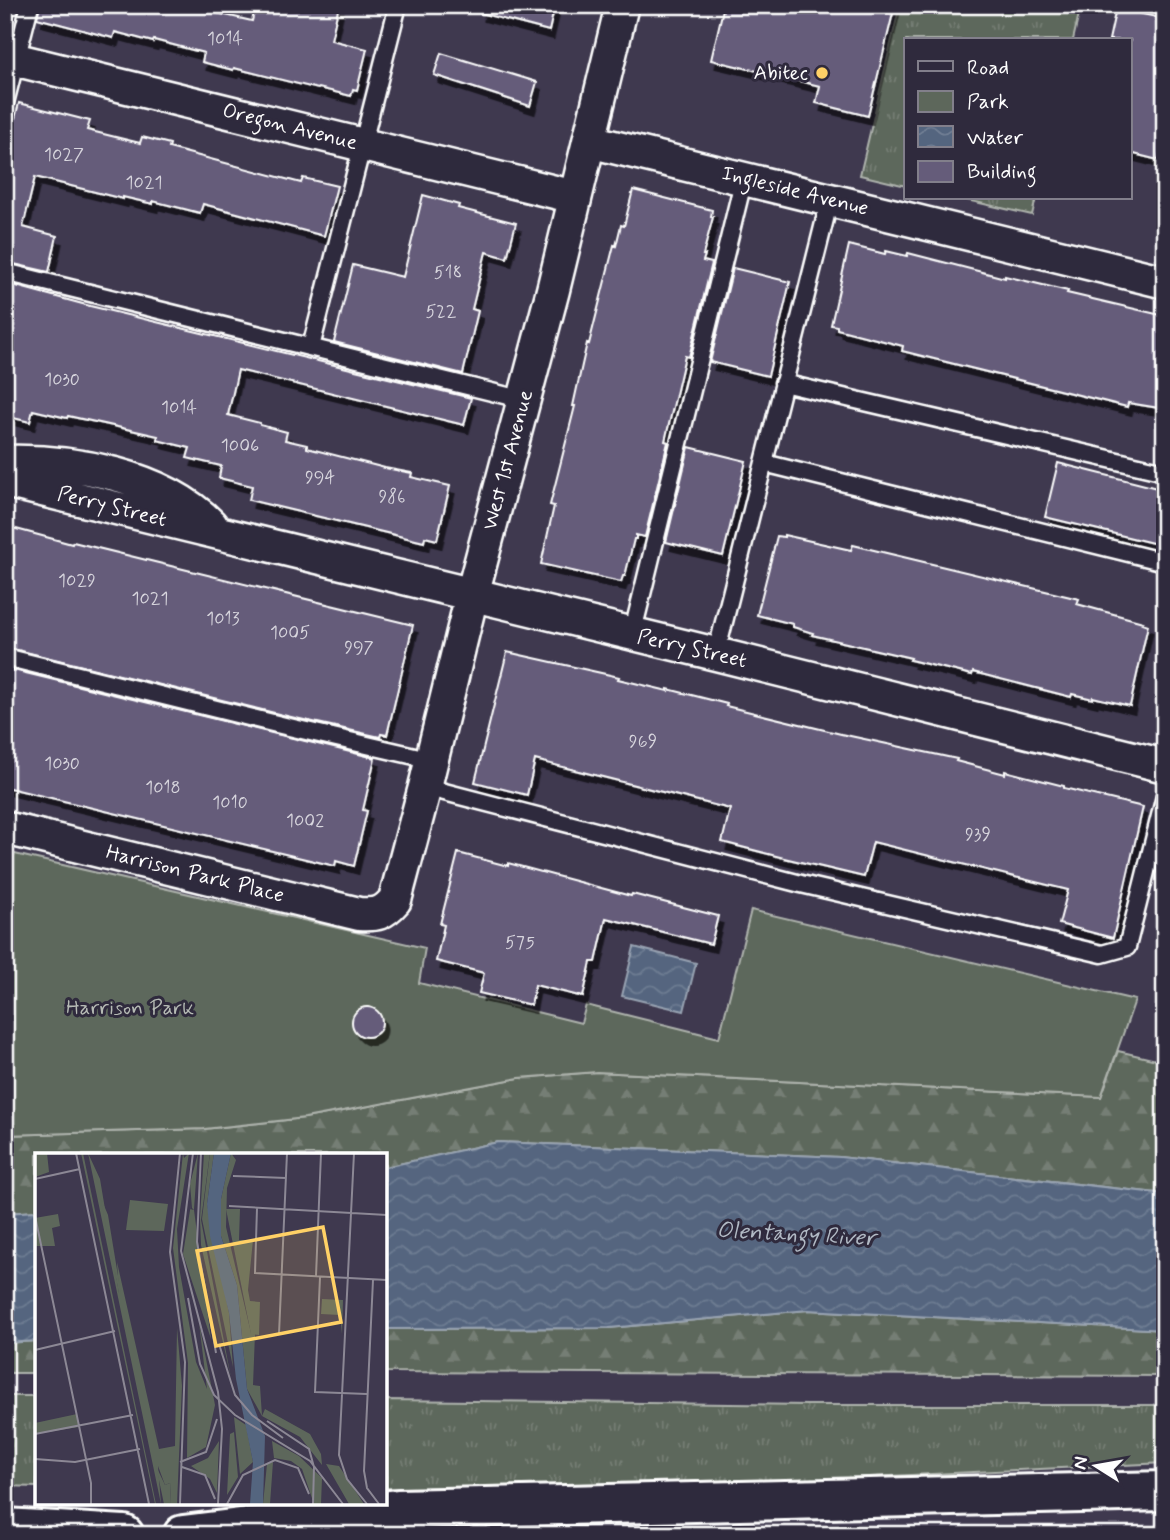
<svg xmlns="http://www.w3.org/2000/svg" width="1170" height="1540" font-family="Mynerve,sans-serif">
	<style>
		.grass { fill: url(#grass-tufts); stroke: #aeb3ad; stroke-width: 2 }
		.forest { fill: url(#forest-firs); stroke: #aeb3ad; stroke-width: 2 }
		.park { fill: #5d675b; stroke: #aeb3ad; stroke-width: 2 }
		.water { fill: url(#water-waves); stroke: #98a3b2; stroke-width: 2 }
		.building { fill: #655c7a; stroke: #fff; stroke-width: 2; filter: url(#shadow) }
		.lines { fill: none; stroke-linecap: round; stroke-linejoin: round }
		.lane-casing { stroke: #fff; stroke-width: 21 }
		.street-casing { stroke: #fff; stroke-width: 37 }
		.highway-casing { stroke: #fff; stroke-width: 44 }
		.lane { stroke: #2f2a3d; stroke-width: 16 }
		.street { stroke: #2f2a3d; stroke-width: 32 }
		.highway { stroke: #2f2a3d; stroke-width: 38 }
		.poi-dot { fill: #ffd166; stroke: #2f2a3d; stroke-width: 2.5 }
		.labels { text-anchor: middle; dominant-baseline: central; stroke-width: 6; stroke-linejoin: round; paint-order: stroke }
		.number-label { font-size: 18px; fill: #d8d6de }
		.poi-label { font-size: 21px; fill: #fff; stroke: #2f2a3d; text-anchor: end }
		.street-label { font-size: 21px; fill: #fff; stroke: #2f2a3d }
		.park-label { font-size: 21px; fill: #b6bbb5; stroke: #2f2a3d }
		.water-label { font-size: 23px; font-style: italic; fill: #b2bac5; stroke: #2f2a3d }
		.inset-road { fill: none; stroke: #8c8895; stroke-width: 2 }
		.view { fill: #ffd166; fill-opacity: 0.15; stroke: #ffd166; stroke-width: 3.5 }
		.inset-edge { fill: none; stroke: #fff; stroke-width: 3.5 }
	</style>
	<defs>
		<pattern id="grass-tufts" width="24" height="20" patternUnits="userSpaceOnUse" patternTransform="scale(1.75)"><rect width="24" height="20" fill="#5d675b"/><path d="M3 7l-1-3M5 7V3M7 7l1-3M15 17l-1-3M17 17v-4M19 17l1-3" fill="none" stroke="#757e74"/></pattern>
		<pattern id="forest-firs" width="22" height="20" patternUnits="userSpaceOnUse" patternTransform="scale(1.75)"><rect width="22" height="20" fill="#5d675b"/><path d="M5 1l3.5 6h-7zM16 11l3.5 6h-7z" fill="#757e74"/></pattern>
		<pattern id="water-waves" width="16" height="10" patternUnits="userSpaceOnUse" patternTransform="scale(1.75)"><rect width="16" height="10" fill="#54657f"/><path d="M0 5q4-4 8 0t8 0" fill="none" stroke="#6e7c92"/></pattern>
		<filter id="shadow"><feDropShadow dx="4.5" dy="8" stdDeviation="0" flood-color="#0009"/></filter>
	</defs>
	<rect width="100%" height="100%" fill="#3f394f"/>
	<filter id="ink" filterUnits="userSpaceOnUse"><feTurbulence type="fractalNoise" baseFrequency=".0143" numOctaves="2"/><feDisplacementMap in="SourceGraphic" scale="14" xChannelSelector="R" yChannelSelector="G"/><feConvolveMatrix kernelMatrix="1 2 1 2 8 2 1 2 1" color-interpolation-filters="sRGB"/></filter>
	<g filter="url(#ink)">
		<path class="grass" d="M900 5H1081L1073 40H906V186L860 175Z
			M958 198H1036L1032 215Z
			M5 1396H37V1487L5 1486Z
			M385 1400 808 1405H1165V1463L661 1487 385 1488Z"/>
		<path class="forest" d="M1118 1051 1165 1062V1194L840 1157 498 1142 385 1167V1155H37V1211L5 1213V1135L204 1129 305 1118 519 1078 597 1072 1101 1097Z
			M808 1310 1165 1330V1376L385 1372V1329L609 1328Z
			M37 1341V1373H5V1343Z"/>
		<path class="park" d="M6 852 425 948 419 983 581 1023 586 1005 719 1038 751 910 1135 1000 1101 1097 597 1072 519 1078 305 1118 204 1129 5 1135Z"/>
		<path class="water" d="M634 947 696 963 684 1011 622 996Z
			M498 1142 840 1157 1165 1194V1330L808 1310 609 1328 385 1329V1167Z
			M37 1211V1341L5 1343V1213Z"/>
		<path class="building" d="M40 5H204L203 10 252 21 256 5H339L331 40 367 49 357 90 353 89 351 96 319 88 318 89 234 68 233 70 202 62 204 53 154 40 153 42 115 32 113 38 37 18Z
			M481 5H555L549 31 480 13Z
			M724 5H895L868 116 816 103 820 86 711 60Z
			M1116 8 1165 19V134L1158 160 1130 153V40H1109Z
			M441 53 537 82 530 106 434 75Z
			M19 103 90 121 87 130 140 143 142 137 170 144 169 148 301 183 303 178 337 186 324 236 203 204 200 213 153 201V204L123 197V199L35 177 23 227 57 236 49 272 5 262V196L12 171 5 169V157Z
			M633 190 712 210 711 217H713L703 255H705L703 261 712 263 689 357 685 356 665 441 668 442 645 537 636 535V539H634L625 576H623L621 582 541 564 554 506 550 505 575 406H573L582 365 587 343 589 344 614 245 616 246 621 225 624 226Z
			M423 195 459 205 458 208 516 223 507 258 486 252 472 309 478 311 463 374 334 342 353 265 403 277Z
			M849 245 885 254 886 251 907 256 908 253 1005 278V276L1068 291 1067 293 1165 316V409L1128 403 1127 407 902 351 903 346 837 329V326L831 325Z
			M733 268 790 282 768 376 710 362Z
			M5 283 90 306 471 398 464 425 238 370 228 415 260 423V425L287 432 285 440 307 445V448L385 468 412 473 411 477 450 486 437 540 425 537 424 542 249 500 252 486 219 478 221 466 187 458 190 448 157 440 158 436 68 416 67 418 33 410 30 422 5 416Z
			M689 447 746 461 723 556 666 542Z
			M1058 463 1165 490V546L1045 517Z
			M5 526 72 544 73 542 179 568 413 625 387 735 381 734 380 737 291 717 5 647Z
			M784 535 851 550 853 545 1041 590 1079 599 1077 604 1143 622 1142 623 1148 625 1130 706 1093 697V699L1072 694 1071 697 973 672 972 675 910 660 911 658 812 635 813 633 793 627V624L757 615 777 536 784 537Z
			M507 652 619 677 618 679 668 691V689L727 704 726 706 841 734 957 759 956 761 1005 774V771L1064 786V788L1143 807 1113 938 1059 924 1068 890 873 842 864 877 784 858 722 842 730 809 535 760 527 795 475 782Z
			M5 668 375 758 363 810 367 811 354 866 336 861 335 866 5 787Z
			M458 853 508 866V863L631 896 632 894 718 916 711 944 606 918 596 962H591L583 997 535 985 531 1005 479 993 484 973 436 961 444 925 440 924Z
			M352 1022a15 15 0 1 1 30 0a15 15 0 1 1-30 0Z"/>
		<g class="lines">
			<g class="lane-casing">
				<path id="lane" d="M5 103 30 5
					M5 272 524 400
					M311 347 398 5
					M783 383 1165 472
					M764 463 1165 562
					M632 635 744 178
					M716 654 830 199
					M5 657 289 727 432 760
					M425 787 801 884 1102 954 1127 947 1165 796"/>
			</g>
			<g class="street-casing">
				<path id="street" d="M5 57 575 197
					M589 141 1165 282
					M5 462C73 460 161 475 211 525
					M5 481 716 654 1165 766
					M5 828 359 914C377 915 383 914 395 900L425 787 472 595 553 290 622 5"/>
			</g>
			<g class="highway-casing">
				<path id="highway" d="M5 1528 124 1535
					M183 1535 398 1509 1165 1491"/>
			</g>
			<use href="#lane" class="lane"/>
			<use href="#street" class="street"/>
			<use href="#highway" class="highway"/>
		</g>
	</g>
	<circle class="poi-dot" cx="822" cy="73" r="7"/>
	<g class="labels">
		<g class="number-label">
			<text x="225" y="39">1014</text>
			<text x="64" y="155">1027</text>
			<text x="144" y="183">1021</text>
			<text x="448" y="273">518</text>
			<text x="441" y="312">522</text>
			<text x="62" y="380">1030</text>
			<text x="179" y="408">1014</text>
			<text x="240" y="446">1006</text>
			<text x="320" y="478">994</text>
			<text x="392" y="497">986</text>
			<text x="77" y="581">1029</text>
			<text x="150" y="599">1021</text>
			<text x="223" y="619">1013</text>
			<text x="290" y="633">1005</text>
			<text x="359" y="648">997</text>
			<text x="643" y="742">969</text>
			<text x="62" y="764">1030</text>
			<text x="163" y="788">1018</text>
			<text x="230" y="803">1010</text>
			<text x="305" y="821">1002</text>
			<text x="978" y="835">939</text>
			<text x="520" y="943">575</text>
		</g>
		<g class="poi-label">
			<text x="808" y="73">Abitec</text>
		</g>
		<g class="street-label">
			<text transform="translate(290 127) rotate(14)">Oregon Avenue</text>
			<text transform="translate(795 191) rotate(14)">Ingleside Avenue</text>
			<text transform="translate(508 460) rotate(-75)">West 1st Avenue</text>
			<text transform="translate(112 507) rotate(14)">Perry Street</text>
			<text transform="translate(692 649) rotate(13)">Perry Street</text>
			<text transform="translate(195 874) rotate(14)">Harrison Park Place</text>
		</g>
		<g class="park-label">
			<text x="130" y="1008">Harrison Park</text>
		</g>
		<g class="water-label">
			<text transform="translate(796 1235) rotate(3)">Olentangy River</text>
		</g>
	</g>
	<g transform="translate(35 1153)">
		<rect width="352" height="352" fill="#3f394f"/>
		<path d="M0 0H12L14 19 0 24ZM46 0H48L121 351H120ZM53 0 65 26 84 140 82 109 124 296 140 293 142 175 147 233 142 351H136L135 330 130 332 123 313 126 351ZM148 0 149 5 154 0 142 76 144 114 161 209 172 236 164 170 180 252 171 294 152 305 153 210 138 95ZM163 0 159 56V57L176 186 148 101 156 51 155 56 159 57 157 55 155 31ZM169 0H175L166 67 196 225 166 92 165 65ZM287 146 308 147 307 181 305 162 286 161ZM230 256 275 281 286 301 287 312 265 284 227 263ZM199 279 203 324 192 342 195 281ZM184 288 182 340 175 326 156 313 173 305ZM237 288 264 303 287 325 286 351H279L267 316 256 308 239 305ZM291 311 304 313 329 351H314Z" fill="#5d675b"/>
		<path d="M175 0H179L172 51 194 160 198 214 167 66ZM196 0 201 7 192 35 191 74 216 180 220 181 218 232 225 233 227 263 212 236 202 132 186 83V46ZM65 43 73 62 86 141 84 140ZM199 264 211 272 218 309 205 321ZM238 309 235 351H228L232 311ZM121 313 130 332 135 330 136 351H129Z" fill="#5d675b"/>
		<path d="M95 47 133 51 129 78 91 77ZM191 56H205L204 87H218L213 137 215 148 225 149 224 182 216 181ZM23 61 25 73 17 75 20 93H0V65ZM42 261 44 274 0 281V270Z" fill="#5d675b"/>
		<path d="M179 0H196L186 46V83L202 132 212 236 230 283 228 351H215L218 309 201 226 194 160 175 83 172 51Z" fill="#54657f"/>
		<path class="inset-road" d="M41 0 114 351M145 0 135 99 150 209 145 351M158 0 146 98 183 239 187 276 183 351M166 0 162 89 181 200M319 0 304 302 312 326 332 351M198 23 251 25M0 26 45 16M194 53 352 62M222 55 220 120 352 127M0 63 56 330V351M281 123 286 0M285 124 280 239 332 241M338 127 329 318 332 335 344 351M153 145 165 211 179 242 200 262 275 308 308 351M244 181 252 0M184 191 200 242 217 262 248 285M0 197 80 178M232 268 274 296 279 314 278 351M0 281 98 262M0 306 40 309 105 296M145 309 171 299 182 266M147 314 170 322 180 346M192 351 208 322 240 307 263 315 274 341"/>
		<path class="view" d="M288 74 306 169 181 193 162 98Z"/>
		<rect width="352" height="352" class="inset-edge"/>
	</g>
	<rect width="1170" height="1540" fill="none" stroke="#2f2a3d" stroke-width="28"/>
	<rect x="14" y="14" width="1142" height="1512" fill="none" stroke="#fff" stroke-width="2.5" filter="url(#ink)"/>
	<rect x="904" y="38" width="228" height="161" fill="#2f2a3d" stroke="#827f8b" stroke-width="2"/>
	<rect x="918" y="61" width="35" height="10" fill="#2f2a3d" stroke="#827f8b" stroke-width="2"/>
	<text x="967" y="74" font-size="21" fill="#ffffff">Road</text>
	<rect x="918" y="91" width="35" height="21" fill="#5d675b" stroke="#827f8b" stroke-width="2"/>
	<text x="967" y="108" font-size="21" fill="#ffffff">Park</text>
	<rect x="918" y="126" width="35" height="21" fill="url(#water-waves)" stroke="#827f8b" stroke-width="2"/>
	<text x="967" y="144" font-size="21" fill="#ffffff">Water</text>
	<rect x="918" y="161" width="35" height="21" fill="#655c7a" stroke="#827f8b" stroke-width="2"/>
	<text x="967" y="178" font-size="21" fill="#ffffff">Building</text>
	<g transform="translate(1096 1466) rotate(281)" stroke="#2f2a3d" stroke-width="5" paint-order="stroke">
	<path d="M0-5L12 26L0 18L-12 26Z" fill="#ffffff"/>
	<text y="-10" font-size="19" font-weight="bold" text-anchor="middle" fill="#ffffff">N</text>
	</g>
</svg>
